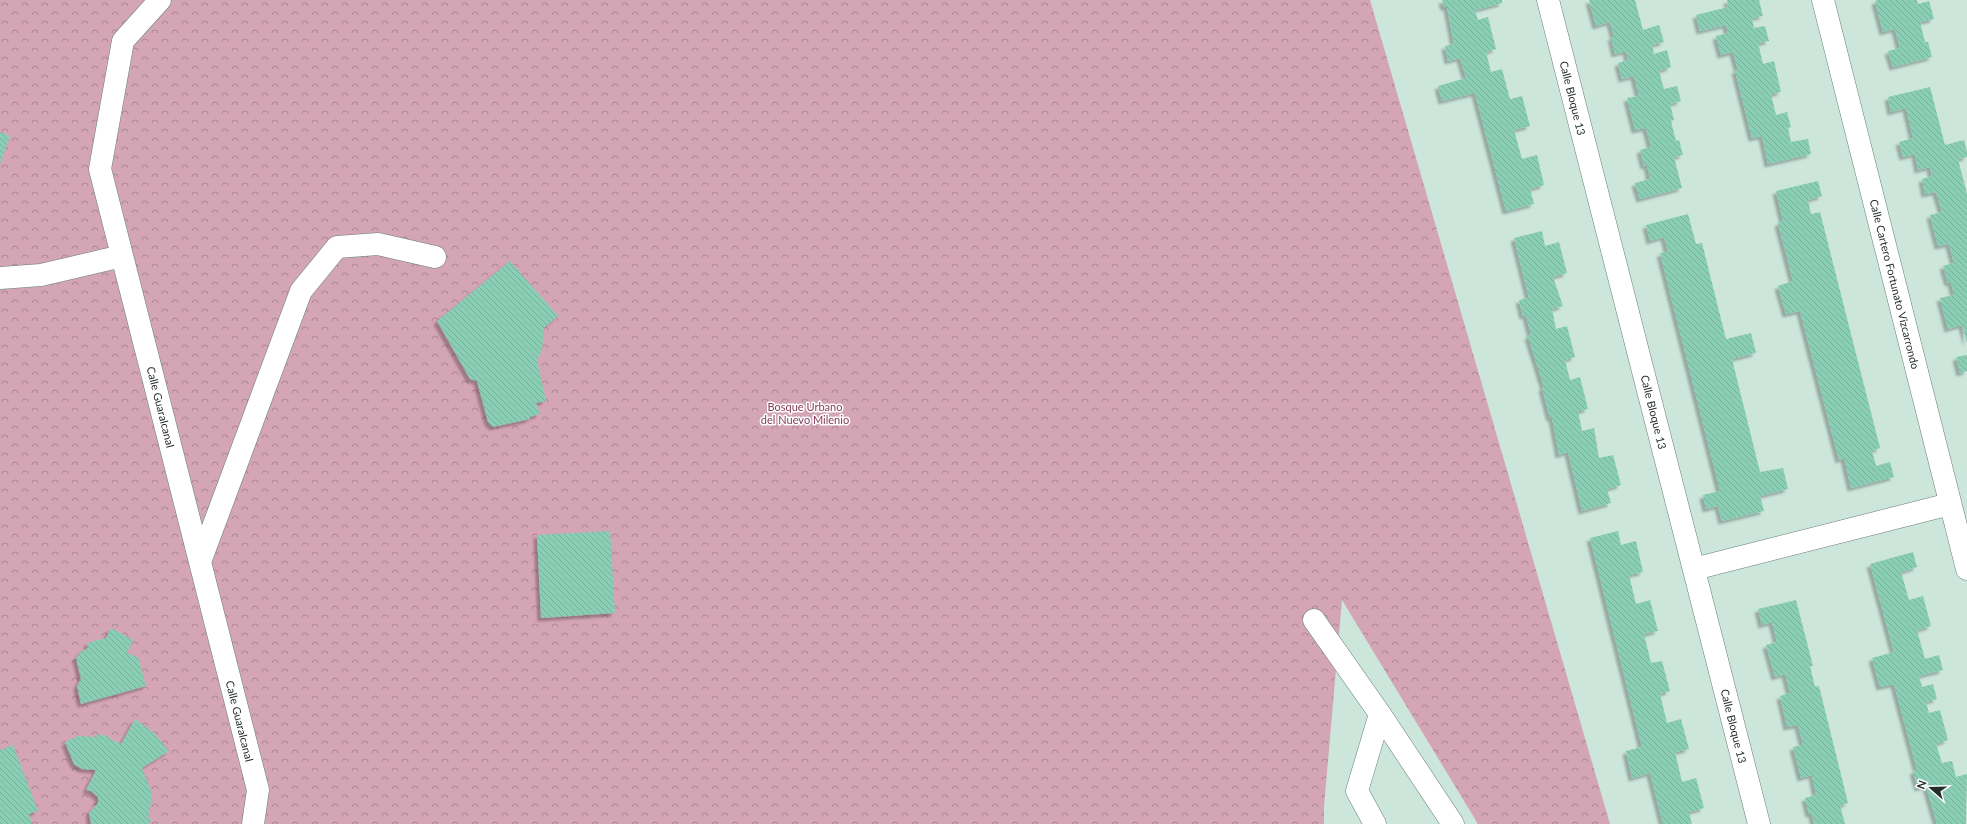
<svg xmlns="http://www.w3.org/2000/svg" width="1967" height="824" font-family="Lato,sans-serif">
<defs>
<pattern id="forest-crowns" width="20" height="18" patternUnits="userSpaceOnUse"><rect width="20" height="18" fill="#d4a5b5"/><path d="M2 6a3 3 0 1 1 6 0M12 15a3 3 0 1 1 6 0" fill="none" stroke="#ac8793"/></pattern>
<pattern id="building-back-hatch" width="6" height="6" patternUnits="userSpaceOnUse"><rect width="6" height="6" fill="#8aceb6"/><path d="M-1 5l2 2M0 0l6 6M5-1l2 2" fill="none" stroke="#77b19c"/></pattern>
<filter id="shadow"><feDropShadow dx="-3.5" dy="3.5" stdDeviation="1" flood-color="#0004"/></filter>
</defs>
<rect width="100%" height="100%" fill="#cce6dc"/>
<path fill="url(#forest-crowns)" d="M0,0H1370L1610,824H1478L1342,600L1324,807V824H0Z"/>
<path fill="url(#building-back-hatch)" filter="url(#shadow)" d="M1442,0H1502V3L1475,10L1478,20L1488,17L1496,49L1486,52L1491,72L1502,69L1510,99L1522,96L1530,126L1514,130L1522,159L1537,155L1544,185L1530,189L1534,204L1506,211L1475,93L1442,101L1438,86L1466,78L1460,58L1448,61L1445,46L1454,44L1447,7H1444Z
M1589,0H1635L1643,30L1659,25L1664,42L1652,45L1654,54L1667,50L1671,67L1659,71L1664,89L1677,86L1681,101L1670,104L1674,120L1671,121L1676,141L1679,140L1683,155L1674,157L1682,188L1640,199L1635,183L1650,179L1647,165L1644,166L1640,150L1651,147L1646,128L1635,130L1627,98L1639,96L1634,76L1622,79L1618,63L1628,60L1626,51L1615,54L1611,37H1614L1610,22L1596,26Z
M1727,0H1759L1763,16L1752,18L1754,28L1765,26L1769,41L1758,43L1763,64L1774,61L1781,92L1771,94L1776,115L1787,112L1791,127L1788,128L1791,142L1808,139L1811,154L1768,164L1762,136L1752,138L1735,70H1738L1733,52L1721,55L1716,36L1728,33L1726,25L1700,31L1696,15L1728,7Z
M1878,0H1917L1918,4L1929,1L1934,19L1920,22L1925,42H1928L1932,57L1893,67L1888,51L1900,48L1895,29L1883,32L1875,1Z
M1930,87L1945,145L1964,140L1967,152V157L1958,159L1967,194V343L1962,325L1948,329L1940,298L1954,295L1951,282L1948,283L1943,266L1954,263L1949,244L1938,246L1930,215L1942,212L1936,192L1925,194L1922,179L1932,176L1930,167L1918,170L1915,154L1903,157L1899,142L1913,138L1906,108L1891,112L1888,97Z
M0,132L10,136L0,164Z
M1818,181L1822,196L1808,200L1811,214L1820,212L1880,448L1872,451L1876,466L1890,462L1894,477L1851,488L1844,458L1839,460L1800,311L1786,314L1778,286L1793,281L1778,223L1783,221L1776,191Z
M1688,214L1696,244L1702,243L1726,339L1751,333L1756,353L1732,359L1760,472L1783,468L1788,489L1760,496L1764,511L1722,521L1718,506L1706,509L1703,495L1720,491L1660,253L1668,252L1664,237L1650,241L1646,225Z
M1542,231L1545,246L1559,242L1567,273L1553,277L1563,306L1552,309L1556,329L1567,326L1575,357L1565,360L1570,380L1580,377L1588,409L1578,411L1582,431L1594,428L1599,458L1613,455L1621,485L1607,489L1611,503L1582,511L1568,452L1559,455L1552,418H1550L1542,388L1544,387L1528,336L1531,335L1526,315L1523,316L1519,300L1529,298L1514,238Z
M510,261L558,316L544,328L542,350L537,360L546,401L536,403L540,414L530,417V419L493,427L488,422L477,381L470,379L437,321Z
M1967,355V371L1960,373L1956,357Z
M610,531L615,613L541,618L537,535Z
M1618,531L1621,545L1636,541L1643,572L1629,575L1636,604L1650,600L1658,631L1644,634L1651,663L1662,661L1670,691L1660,694L1667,723L1681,719L1689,749L1675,752L1682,782L1696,778L1704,808L1689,812L1692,824H1663L1650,773L1632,778L1626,751L1642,747L1590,538Z
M1913,552L1917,567L1901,572L1909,600L1923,596L1931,626L1917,630L1925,659L1939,655L1943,670L1919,676L1922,687L1933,684L1937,699L1926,702L1929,713L1940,710L1948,740L1936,744L1942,763L1952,761L1956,777L1967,774L1966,824H1937L1926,786L1918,788L1913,771L1917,770L1894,684L1880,687L1872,658L1894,652L1870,564Z
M1796,600L1813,666H1810L1815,687L1819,686L1848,803L1840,806L1845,824H1814L1812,814H1809L1805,798L1816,795L1812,775L1801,778L1793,747L1803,745L1798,725L1787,727L1780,696L1790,693L1785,674L1775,677L1766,645L1777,642L1772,622L1762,625L1758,609Z
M111,628L133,640L127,653L138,657L146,686L81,704L77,686L81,679L76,658L82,651L88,648L87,643L106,638Z
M135,719L154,733L169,751L142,768L151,791V803L148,818L152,819L149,824H91L89,813L98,803V797L91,791L86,790L96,770L82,769L74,764L65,742L78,736L97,737L98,734L110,737V739L121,744Z
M13,745L38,811L29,814L32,824H0V750Z"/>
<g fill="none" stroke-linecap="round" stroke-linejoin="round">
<g stroke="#667e75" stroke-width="23">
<path id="minor" d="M160,0L123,41L100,169L258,790L253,824
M1548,0L1759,824
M1823,0L1967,569
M0,278L41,275L122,256
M200,562L301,291L337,247L378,244L435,257
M1694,569L1950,504
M1314,620L1380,714L1453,824
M1375,824L1357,791L1380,714"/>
</g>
<use href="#minor" stroke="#fff" stroke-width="22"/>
</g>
<g text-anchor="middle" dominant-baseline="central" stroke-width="3" stroke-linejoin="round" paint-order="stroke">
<g font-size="11" fill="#232d29" stroke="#fff">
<text transform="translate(1573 98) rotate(76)">Calle Bloque 13</text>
<text transform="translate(1895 284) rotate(76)">Calle Cartero Fortunato Vizcarrondo</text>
<text transform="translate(161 407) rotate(76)">Calle Guaralcanal</text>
<text transform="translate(1654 412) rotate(76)">Calle Bloque 13</text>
<text transform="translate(240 721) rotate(76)">Calle Guaralcanal</text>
<text transform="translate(1734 726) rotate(76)">Calle Bloque 13</text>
</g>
<g font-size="11" fill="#853b5a" stroke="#fff">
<text x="805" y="406">Bosque Urbano<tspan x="805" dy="13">del Nuevo Milenio</tspan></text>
</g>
</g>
<g transform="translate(1931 788) rotate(290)" stroke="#ffffff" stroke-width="3" paint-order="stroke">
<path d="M0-3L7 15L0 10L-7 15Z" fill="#232d29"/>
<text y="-6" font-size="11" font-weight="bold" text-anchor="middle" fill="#232d29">N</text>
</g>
</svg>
